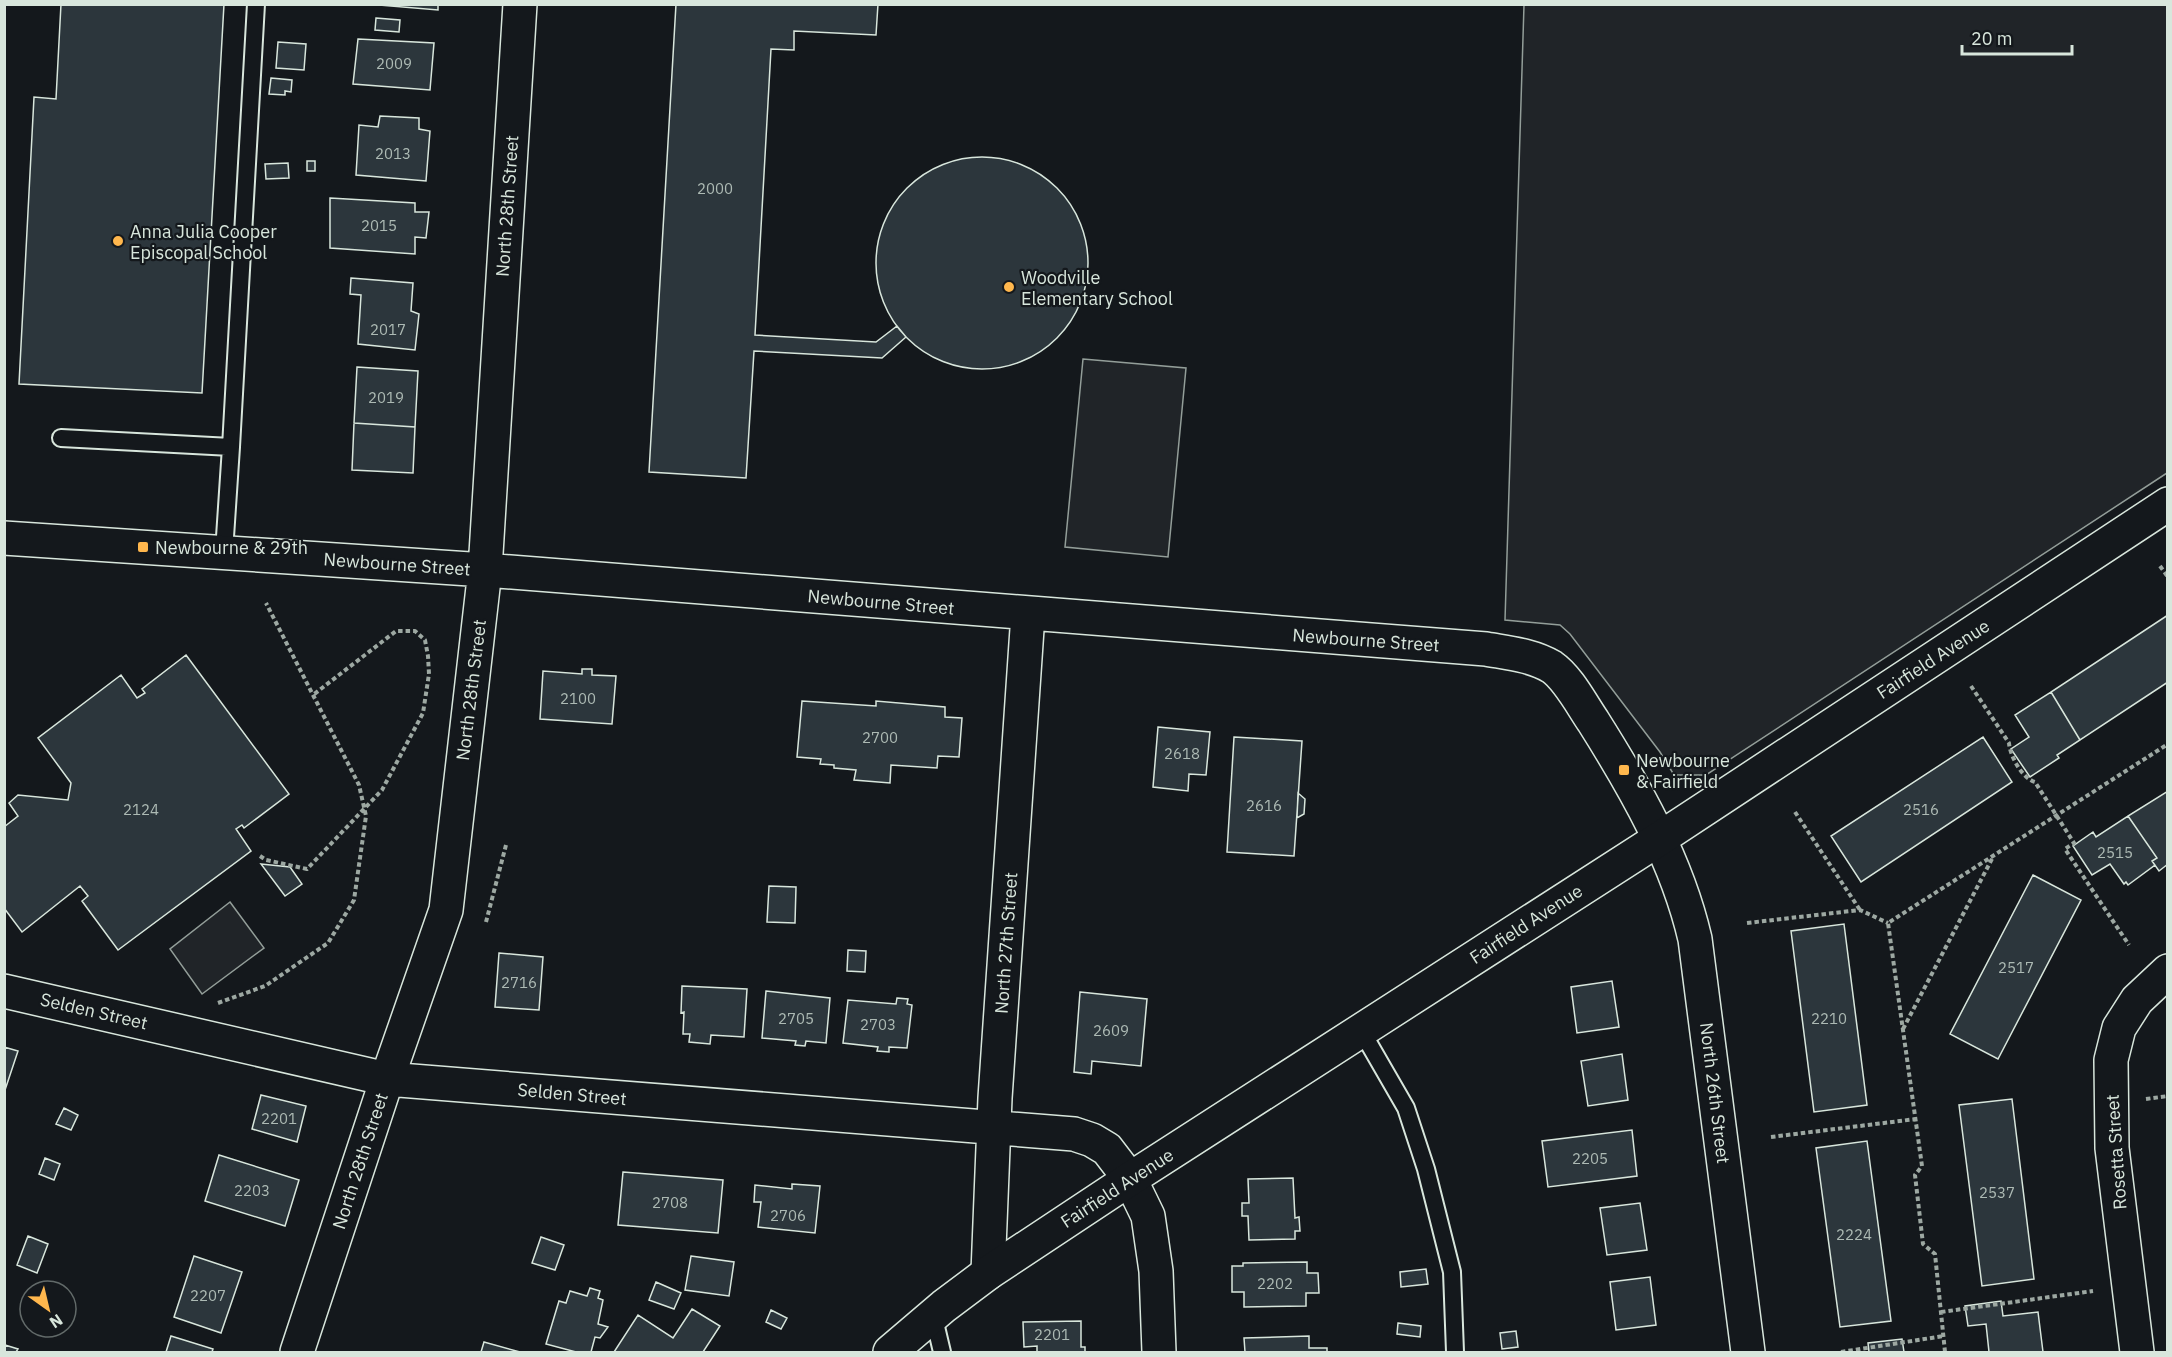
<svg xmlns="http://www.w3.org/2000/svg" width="2172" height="1357" font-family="'IBM Plex Sans',sans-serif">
<rect width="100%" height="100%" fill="#14181c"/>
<path fill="#202428" stroke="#939e99" stroke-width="1.5" d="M1524,5H2167V473L1706,775H1674L1660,752L1570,634L1560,625L1505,620Z
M1083,359L1186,368L1168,557L1065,547Z
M230,902L264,948L202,994L170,949Z"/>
<path fill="#2c363c" stroke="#d8e6dc" stroke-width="1.5" d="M61,4H224L202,393L19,384L34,97L56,99Z
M367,4H438V10Z
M676,4H878L876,35L794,31V50L771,49L755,335L876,342L897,326L906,337L882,358L754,351L746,478L649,472Z
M376,18L400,20L399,32L375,30Z
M358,39L434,43L430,90L353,84Z
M278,42L306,44L304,70L276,68Z
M271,78L292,80L291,92L285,91V95L269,94Z
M380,116L419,118V129L430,131L426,181L356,175L359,125L378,127Z
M876 263a106 106 0 1 1 212 0a106 106 0 1 1-212 0Z
M307,161H315V171H307Z
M288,163L289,178L266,179L265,164Z
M330,198L415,203V212H429L426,238L415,237V254L330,248Z
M351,278L413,283L411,311L419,314L415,350L358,344L361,295L350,294Z
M357,367L418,371L415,427L354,423Z
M354,423L415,427L413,473L352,470Z
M2168,615V682L2080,740L2051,692Z
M186,655L289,794L244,828L242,825L236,829L251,851L118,950L82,901L88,896L80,886L22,932L4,908V827L18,816L9,803L18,795L68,800L71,783L38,738L121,675L137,698L145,693L142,689Z
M582,669H592V675L616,676L612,724L540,719L543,671L582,674Z
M2051,692L2080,740L2057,755L2059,758L2030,777L2011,749L2029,737L2015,715Z
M802,701L876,706V701L945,707V717L962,718L959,757L938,756L937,768L891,765L890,783L854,780L856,770L834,768V765L820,764L821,759L797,757Z
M1158,727L1210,732L1206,775L1189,774L1188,791L1153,787Z
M1234,737L1302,741L1294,856L1227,852Z
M1983,737L2012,782L1861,882L1831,836Z
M2168,791V864L2159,871L2152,861L2157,858L2128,816Z
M1298,793L1305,799L1304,814L1297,818Z
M2128,816L2157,858L2152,861L2155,865L2128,885L2126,882L2124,884L2110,864L2092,875L2073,846L2093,832L2096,837Z
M261,864L290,867L302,884L285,896Z
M2033,875L2081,900L1998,1059L1950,1034Z
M769,886L796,887L795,923L767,922Z
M1844,924L1867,1105L1814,1112L1791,931Z
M848,950L866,951L865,972L847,971Z
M499,953L543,957L539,1010L495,1007Z
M1612,981L1619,1027L1577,1033L1571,987Z
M682,986L747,989L744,1037L711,1035L710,1044L689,1042L690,1034H683L684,1012L681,1013Z
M766,991L830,998L826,1043L806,1041L805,1046L795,1045L796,1041L762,1038Z
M1080,992L1147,999L1141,1066L1092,1061L1091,1074L1074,1072Z
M897,998L908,999L907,1004L912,1005L907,1048L889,1047V1052L877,1051L878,1047L843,1043L848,1000L896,1004Z
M4,1047L18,1051L4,1093Z
M1622,1054L1628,1100L1588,1106L1581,1061Z
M261,1095L306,1106L297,1142L252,1129Z
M2012,1099L2034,1279L1982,1286L1959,1105Z
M64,1108L78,1115L71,1130L56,1124Z
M1632,1130L1637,1176L1548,1187L1542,1141Z
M1867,1141L1891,1321L1840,1327L1816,1148Z
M219,1155L299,1180L285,1226L205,1201Z
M45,1158L60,1164L54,1180L39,1174Z
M623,1172L723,1180L718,1233L618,1225Z
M1293,1178L1295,1218L1299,1217L1300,1231H1295V1239L1249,1240L1248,1216H1242V1203H1249L1248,1179Z
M792,1184L820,1186L815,1233L758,1227L761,1202H754L755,1185L792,1189Z
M1640,1203L1647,1250L1607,1255L1600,1208Z
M28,1236L48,1244L37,1273L17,1265Z
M541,1237L564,1245L555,1270L532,1263Z
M194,1256L242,1272L221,1333L174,1317Z
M691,1256L734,1262L729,1296L685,1290Z
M1307,1262V1273H1318L1319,1293H1306V1306L1244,1307V1292H1232V1266H1243V1263Z
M1426,1269L1428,1284L1401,1287L1400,1272Z
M1650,1277L1656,1325L1616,1330L1610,1282Z
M656,1282L681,1293L674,1309L649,1300Z
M590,1288L600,1291L598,1298L603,1300L598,1324L608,1327L600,1338L595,1337L591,1352H576L546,1344L559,1301L566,1303L570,1291L587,1296Z
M2001,1301L2003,1316L2038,1312L2043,1352H1989L1986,1324L1968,1326L1965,1306Z
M692,1309L720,1326L703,1352H614L638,1315L673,1338Z
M771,1310L787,1318L781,1329L766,1322Z
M1081,1321V1347H1085V1352H1037V1346L1024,1347L1023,1322Z
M1398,1323L1421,1326L1420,1337L1397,1334Z
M1516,1331L1518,1347L1502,1349L1500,1333Z
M171,1336L213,1349L212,1352H166Z
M1309,1336V1348H1327V1352H1241H1245L1244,1338Z
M1902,1339L1904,1352H1869L1868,1343Z
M484,1342L520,1352H481Z
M5,1345L18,1349L16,1352H4Z"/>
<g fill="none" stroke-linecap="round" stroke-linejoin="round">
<g stroke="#d8e6dc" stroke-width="20">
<path id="lane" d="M61,438L231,447L224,552
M231,447L256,4
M1361,1030L1406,1108L1426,1169L1452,1272L1455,1352
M933,1314L942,1352"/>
</g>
<g stroke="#d8e6dc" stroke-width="36">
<path id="street" d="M4,538L485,570L1486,649C1508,653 1532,655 1552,667C1568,678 1582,705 1593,721C1636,789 1677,861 1695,939L1748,1352
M4,991L387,1079L1074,1134L1092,1140L1107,1149L1130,1179L1148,1216L1156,1271L1159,1352
M988,1273L995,1098L1028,614
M297,1352L387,1079L446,910L485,570L520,4
M2137,1352L2112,1148L2111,1060L2119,1028L2137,1000L2168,971"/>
</g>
<g stroke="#d8e6dc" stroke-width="36">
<path id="secondary" d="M890,1352L944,1306L988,1273L1130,1179L1659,839L2168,504"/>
</g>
<path stroke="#9da8a2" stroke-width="4" stroke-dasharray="4.5 3" stroke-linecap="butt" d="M2160,566L2168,577
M1971,686L2009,743C2010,756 2022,778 2035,782L2074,843L2065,849L2129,945
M1795,812L1860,910
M260,856L266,860L307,869L382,790L423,713L429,674L428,656L425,640L415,631H396L313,695
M486,922L506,845
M1747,923L1860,910L1888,923
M218,1003L265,986L328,943L354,900L366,816L359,785L266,603
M1903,1029L1994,855
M2146,1099L2168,1096
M1771,1137L1916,1119
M1941,1312L2093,1291
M1841,1352L1944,1336
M1945,1352L1935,1254L1923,1244L1915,1175L1922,1166L1888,923L2168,744"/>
<use href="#lane" stroke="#14181c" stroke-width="16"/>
<use href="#street" stroke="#14181c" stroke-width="33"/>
<use href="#secondary" stroke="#14181c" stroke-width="33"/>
</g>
<g fill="#ffb74d" stroke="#14181c" stroke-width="2">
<circle cx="118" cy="241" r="6"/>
<circle cx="1009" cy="287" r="6"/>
<rect x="137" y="541" width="12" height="12" rx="3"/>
<rect x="1618" y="764" width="12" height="12" rx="3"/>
</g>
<g text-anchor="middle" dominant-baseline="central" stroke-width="4.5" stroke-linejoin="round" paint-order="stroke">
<g font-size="15" fill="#adbab4">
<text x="394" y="63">2009</text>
<text x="393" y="153">2013</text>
<text x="715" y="188">2000</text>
<text x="379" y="225">2015</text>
<text x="388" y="329">2017</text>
<text x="386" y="397">2019</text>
<text x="578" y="698">2100</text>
<text x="880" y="737">2700</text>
<text x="1182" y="753">2618</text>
<text x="1264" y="805">2616</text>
<text x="141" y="809">2124</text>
<text x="1921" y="809">2516</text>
<text x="2115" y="852">2515</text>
<text x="2016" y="967">2517</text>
<text x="519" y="982">2716</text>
<text x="796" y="1018">2705</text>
<text x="1829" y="1018">2210</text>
<text x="878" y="1024">2703</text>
<text x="1111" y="1030">2609</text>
<text x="279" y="1118">2201</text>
<text x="1590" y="1158">2205</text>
<text x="252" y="1190">2203</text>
<text x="1997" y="1192">2537</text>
<text x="670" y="1202">2708</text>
<text x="788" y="1215">2706</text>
<text x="1854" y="1234">2224</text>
<text x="1275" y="1283">2202</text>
<text x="208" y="1295">2207</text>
<text x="1052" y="1334">2201</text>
</g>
<g font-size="18" fill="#d8e6dc" stroke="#14181c">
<text transform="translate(507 206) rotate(-86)">North 28th Street</text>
<text transform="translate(397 564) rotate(4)">Newbourne Street</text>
<text transform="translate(881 602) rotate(5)">Newbourne Street</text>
<text transform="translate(1366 640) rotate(4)">Newbourne Street</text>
<text transform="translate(1933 659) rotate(-33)">Fairfield Avenue</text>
<text transform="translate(471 690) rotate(-83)">North 28th Street</text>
<text transform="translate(1526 924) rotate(-33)">Fairfield Avenue</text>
<text transform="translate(1006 943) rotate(-86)">North 27th Street</text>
<text transform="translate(94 1011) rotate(13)">Selden Street</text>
<text transform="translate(1715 1093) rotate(83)">North 26th Street</text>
<text transform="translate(572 1094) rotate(5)">Selden Street</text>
<text transform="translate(2116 1152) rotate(-94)">Rosetta Street</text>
<text transform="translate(360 1161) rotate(-72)">North 28th Street</text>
<text transform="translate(1117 1188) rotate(-33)">Fairfield Avenue</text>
</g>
<g font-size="18" fill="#d8e6dc" stroke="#14181c" text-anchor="start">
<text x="130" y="231">Anna Julia Cooper<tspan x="130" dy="21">Episcopal School</tspan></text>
<text x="1021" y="277">Woodville<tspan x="1021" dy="21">Elementary School</tspan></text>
<text x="155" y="547">Newbourne &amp; 29th</text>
<text x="1636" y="760">Newbourne<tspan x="1636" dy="21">&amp; Fairfield</tspan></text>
</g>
</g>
<rect width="2172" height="1357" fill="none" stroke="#d8e6dc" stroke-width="12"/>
<g transform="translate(48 1309) rotate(146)"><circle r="28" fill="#14181c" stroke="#626a69" stroke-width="1.5"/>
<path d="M0-4.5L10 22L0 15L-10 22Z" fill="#ffb74d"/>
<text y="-9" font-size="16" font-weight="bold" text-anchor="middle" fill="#d8e6dc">N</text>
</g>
<path d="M1962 45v9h110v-9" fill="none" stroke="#d8e6dc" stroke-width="3"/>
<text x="1971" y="45" font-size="18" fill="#d8e6dc" stroke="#14181c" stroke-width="4.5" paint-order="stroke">20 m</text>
</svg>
